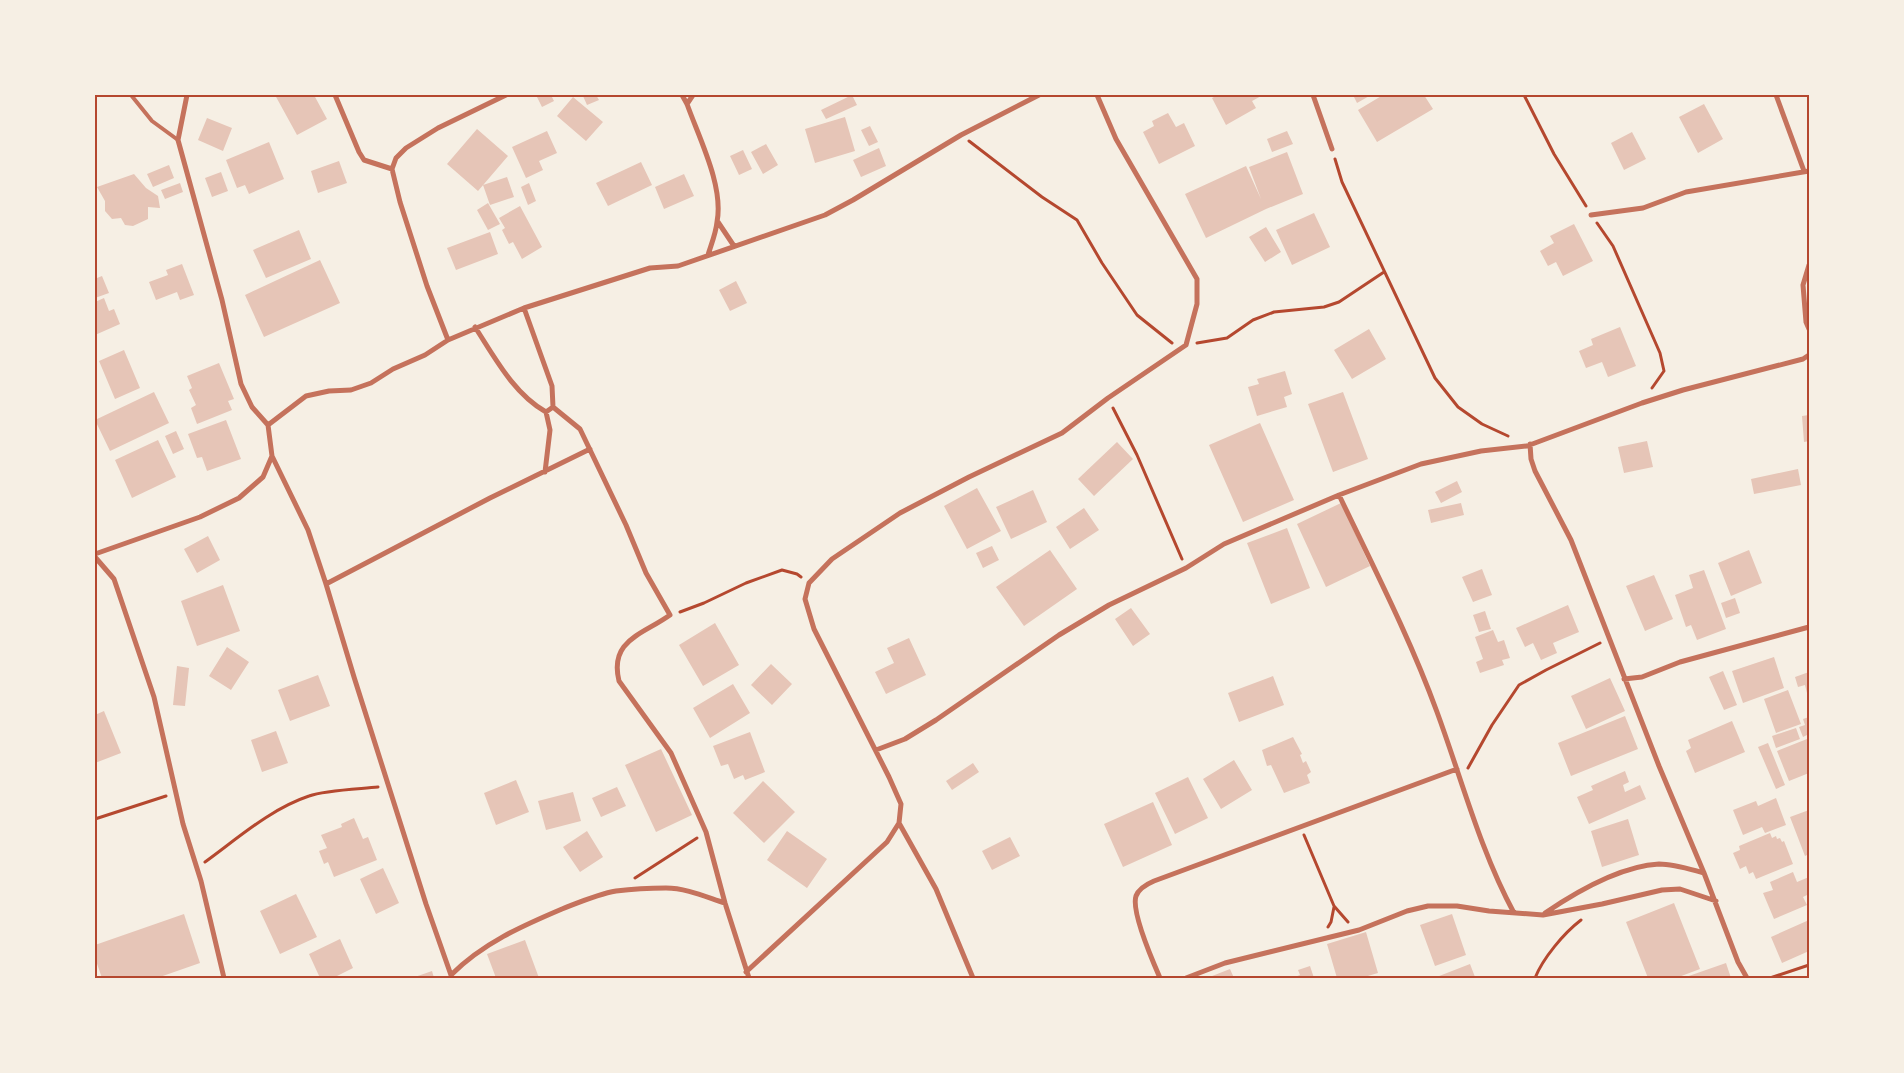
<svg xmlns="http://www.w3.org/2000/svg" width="1904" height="1073" font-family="'IBM Plex Sans',sans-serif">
<rect width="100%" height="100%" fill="#f6efe4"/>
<path fill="#e6c5b7" d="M275,95H314L327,119L297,135Z
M536,95H551L554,101L542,107Z
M596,95L599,100L587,105L583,96Z
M852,95L857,105L826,119L821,110Z
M1218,95H1263L1252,101L1256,108L1226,125L1212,98Z
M1353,95H1371L1357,103Z
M1383,95H1424L1433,109L1377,142L1358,110Z
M573,97L603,122L586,141L557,116Z
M1704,104L1723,139L1698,153L1679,117Z
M1168,113L1176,127L1184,123L1195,146L1159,164L1143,132L1154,126L1152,121Z
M845,117L855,151L815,163L805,129Z
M207,118L232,128L223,151L198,140Z
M870,126L878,142L869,146L861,130Z
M477,129L508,156L478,191L447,164Z
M547,131L557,153L539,161L543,170L526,178L512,147Z
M1287,131L1293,144L1272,152L1267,139Z
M1632,132L1646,159L1624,170L1611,143Z
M269,142L284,179L249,194L245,185L237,188L226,160Z
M766,144L778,165L763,174L751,152Z
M879,148L886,166L861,177L853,160Z
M743,150L752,169L739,175L730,156Z
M1287,152L1303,194L1266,209L1206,238L1185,194L1246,166L1261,199L1249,167Z
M339,161L347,183L318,193L311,171Z
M641,162L652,185L608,206L596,183Z
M169,165L174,178L153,187L147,174Z
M221,172L228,191L212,197L205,178Z
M134,174L146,188L158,196L160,208L148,207V219L133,226L125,225L121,218L112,219L105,211V201L97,187Z
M684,174L694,196L664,209L655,187Z
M507,177L514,197L490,205L483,185Z
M180,183L183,192L165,199L161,190Z
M529,183L536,201L528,205L521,187Z
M488,203L500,224L488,230L477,210Z
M520,206L542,247L522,259L513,242L509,244L502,230L505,228L499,218Z
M1314,213L1330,247L1292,265L1276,230Z
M1574,224L1593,261L1563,276L1556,262L1548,266L1540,251L1554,243L1550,236Z
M1266,227L1281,252L1265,262L1249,237Z
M299,230L311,259L266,278L253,250Z
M490,232L498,254L456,270L447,248Z
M320,260L340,303L264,337L245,295Z
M182,264L194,295L180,300L177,292L156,300L149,282L168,275L166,270Z
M95,273L97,278L102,276L109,293L95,298Z
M736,281L747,303L730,311L719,290Z
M104,298L109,311L114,309L120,324L95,335V302Z
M1620,327L1636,366L1608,377L1602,362L1586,368L1579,351L1593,345L1591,339Z
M1369,329L1386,359L1352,379L1334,350Z
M124,350L140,388L115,399L99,361Z
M219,363L234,399L228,401L232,410L197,424L191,408L196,405L189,390L192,388L187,376Z
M1285,371L1292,394L1284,397L1287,407L1257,416L1248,387L1259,384L1257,379Z
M154,392L169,423L110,451L95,420Z
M1343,392L1368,459L1333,472L1308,404Z
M1809,415V441L1804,442L1802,416Z
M226,420L241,459L207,471L202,457L197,458L188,434Z
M1260,423L1294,500L1243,522L1209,445Z
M176,431L184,449L173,454L165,436Z
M158,440L176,477L132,498L115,460Z
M1647,441L1653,467L1624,473L1618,447Z
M1117,442L1133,459L1094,496L1078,479Z
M1798,469L1801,485L1754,494L1751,479Z
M1457,481L1462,492L1441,503L1435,492Z
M977,488L1001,531L967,549L944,506Z
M1033,490L1047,522L1011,539L996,507Z
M1341,503L1370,566L1326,587L1297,524Z
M1461,503L1464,515L1431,523L1428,510Z
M1084,508L1099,530L1070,549L1056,527Z
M1287,528L1310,588L1271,604L1247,543Z
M208,536L220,560L197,573L184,549Z
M992,546L999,560L983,568L976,553Z
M1050,550L1077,589L1024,626L996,587Z
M1749,550L1762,583L1731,596L1718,563Z
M1482,569L1492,595L1473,602L1462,577Z
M1704,570L1726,629L1697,640L1691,625L1686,627L1675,595L1693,588L1689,575Z
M1654,575L1673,619L1645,631L1626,586Z
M223,585L240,631L197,646L181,601Z
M1735,598L1740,613L1726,618L1721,603Z
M1568,605L1579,632L1553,643L1557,653L1541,660L1533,643L1525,647L1516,628Z
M1131,608L1150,634L1133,646L1115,619Z
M1485,611L1491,629L1479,632L1473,615Z
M715,623L739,665L703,686L679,645Z
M1493,630L1498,642L1504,640L1510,658L1502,660L1504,665L1480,673L1476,662L1483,659L1475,637Z
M909,638L926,675L886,694L875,672L894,663L887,648Z
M227,647L249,662L231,690L209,676Z
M1774,657L1784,688L1743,703L1732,671Z
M771,664L792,684L772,705L751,685Z
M177,666L189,668L185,706L173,705Z
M1723,671L1737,705L1724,710L1709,677Z
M1809,672V697H1808L1805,685L1798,687L1795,677Z
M318,675L330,706L290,721L278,690Z
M1273,676L1284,705L1239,722L1228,693Z
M1610,678L1625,711L1586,729L1571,696Z
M733,684L750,713L710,738L693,708Z
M1788,690L1801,724L1776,733L1764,699Z
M104,711L121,753L95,763V715Z
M1625,716L1638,749L1571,776L1558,743Z
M1809,717V734L1803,737L1799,727L1805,725L1803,719Z
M1732,721L1745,752L1695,773L1686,751L1691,748L1688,740Z
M1796,728L1800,739L1776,748L1772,736Z
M276,731L288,763L262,772L251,740Z
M750,732L765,772L745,780L743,775L734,779L728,764L721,766L713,746Z
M1293,737L1302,754L1300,755L1303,763L1306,761L1311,772L1307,775L1310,783L1284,793L1271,765L1267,766L1262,750Z
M1807,739L1809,744V773L1789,781L1777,751Z
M1768,743L1785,785L1776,789L1758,747Z
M661,749L692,815L656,832L625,765Z
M1234,760L1252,790L1221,809L1203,779Z
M973,763L979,772L952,790L946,781Z
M1625,771L1629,782L1623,785L1625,792L1640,785L1646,799L1589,824L1577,797L1593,790L1591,786Z
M1188,777L1208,818L1175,834L1155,793Z
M516,780L529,812L496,825L484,793Z
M763,781L795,812L764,843L733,813Z
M617,787L626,806L601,817L592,798Z
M573,792L581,821L546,830L538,801Z
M1776,798L1786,825L1765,833L1762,827L1743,835L1733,810L1756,801L1758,806Z
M1153,802L1172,845L1123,867L1104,824Z
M1809,810V854L1805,856L1790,817Z
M354,818L363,839L368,837L377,860L334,877L328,862L324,864L319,851L327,848L321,835L342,827L341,824Z
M1628,819L1639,855L1602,867L1591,831Z
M587,831L603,857L580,872L563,847Z
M787,831L827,859L807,888L767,860Z
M1770,833L1772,838L1776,836L1777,839L1780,838L1782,842L1784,841L1793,864L1756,879L1753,872L1749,874L1746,866L1740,869L1733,853L1740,850L1739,846Z
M1010,837L1020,856L992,870L982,851Z
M383,868L399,903L376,914L360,879Z
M1793,872L1797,882L1809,877V894L1803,897L1807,905L1774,919L1763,893L1773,890L1770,882Z
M296,894L317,937L280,954L260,911Z
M1674,903L1700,969L1676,978H1648L1626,922Z
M184,914L200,963L157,978H102L95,958V945Z
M1452,914L1466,955L1435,966L1420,925Z
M1809,920V951L1782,963L1771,937Z
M1366,932L1378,973L1361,978H1337L1327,944Z
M340,939L353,968L333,978H320L309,954Z
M525,940L539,978H496L487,954Z
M1726,963L1731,978H1683Z
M1470,964L1475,977L1472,978H1434Z
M1310,966L1314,978H1292L1300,975L1298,970Z
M1230,969L1234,978H1207Z
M432,971L434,978H412Z"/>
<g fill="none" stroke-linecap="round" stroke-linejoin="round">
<path stroke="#b5482f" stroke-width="3" d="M1524,95L1554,154L1586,206
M969,141L1042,197L1077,220L1102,263L1137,315L1172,343
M1335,159L1342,182L1435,378L1458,407L1482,424L1508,436
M1597,223L1613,246L1660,353L1664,371L1652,388
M1197,343L1227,338L1253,320L1274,312L1324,307L1339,302L1384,272
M1113,408L1137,455L1182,559
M680,612L704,603L746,583L782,570L797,574L801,577
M1468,768L1492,725L1519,685L1546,670L1600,643
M95,819L166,796
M1304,835L1334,906L1348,922
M205,862C237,839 270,809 309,796C325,790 359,789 378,787
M635,878L697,838
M1328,927L1331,922L1334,907
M1535,978C1543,958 1564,933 1581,920
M1770,978L1809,965"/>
<path stroke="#c5725c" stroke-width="4" d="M131,95L152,121L178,140"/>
<path stroke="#c5725c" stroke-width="5" d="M187,95L178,140L222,300L241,384L252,407L268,425
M335,95L359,152L364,160L392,169
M682,95L687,104C699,138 724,186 717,222C716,233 711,245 708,255
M1313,95L1332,149
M1776,95L1804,171
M687,104L693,95
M1591,215L1643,208L1686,192L1809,171
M718,222L734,246
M1809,265L1803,285L1806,322L1809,329
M524,308L552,386L553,407L580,429L626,525L646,573L670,615C642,635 609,640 619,681L671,753L706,832L725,903L749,978
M475,327C495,358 514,394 546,412L553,407
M448,340L427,286L400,202L392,169L396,158L406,148L438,128L506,95
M1530,444L1531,459L1535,471L1571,540L1659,766L1704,873L1738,962L1747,978
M272,456L308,530L326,584L354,677L426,904L452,978
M545,472L550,430L546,412
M1339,495C1373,566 1410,638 1437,712C1462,780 1480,850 1514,913
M95,554L200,517L239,498L263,477L272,456L268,425L306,396L329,391L351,390L371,383L393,369L425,355L448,340L524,308L650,268L678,266L825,215L853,200L961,135L1039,95
M95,557L114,579L154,697L183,824L201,881L224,978
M326,584L490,498L590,449
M1624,679L1642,677L1680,662L1809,627
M876,750L905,739L936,720L1059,635L1109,605L1186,568L1224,544L1339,495L1421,464L1481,451L1527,446L1642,403L1683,390L1803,359L1809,355
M899,823L936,889L973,978
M1545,913C1576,892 1621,866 1659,864C1674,864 1689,869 1704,873
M746,972L887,842L899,823L901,804L889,777L814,629L805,599L809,583L832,559L900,513L969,477L1062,433L1108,398L1186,345L1197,304V279L1116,139L1097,95
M451,975C483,943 522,926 562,909C580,902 598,894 616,891C632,889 650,888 666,888C686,888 706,897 725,903
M1160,978C1153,962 1131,911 1136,896C1139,888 1147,884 1154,881L1457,769
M1186,978L1225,963L1359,930L1407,911L1428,906H1457L1489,911L1543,915L1602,904L1662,890L1680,889L1716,901"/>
</g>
<rect width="1904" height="1073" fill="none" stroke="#f6efe4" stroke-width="192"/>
<rect x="96" y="96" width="1712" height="881" fill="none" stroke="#b5482f" stroke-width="2"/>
</svg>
